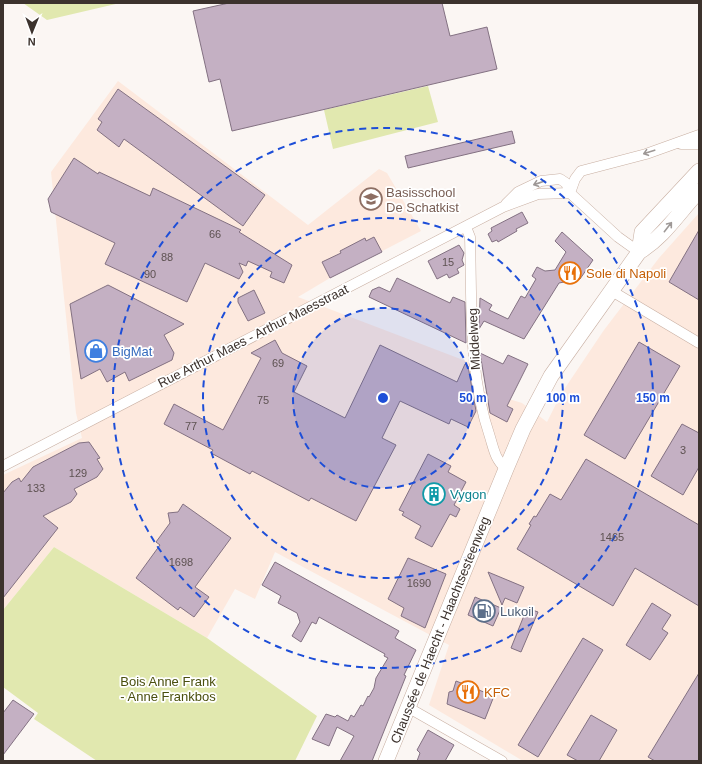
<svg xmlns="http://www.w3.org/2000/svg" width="702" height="764" font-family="Helvetica,sans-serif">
<rect width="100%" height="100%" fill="#fbf6f3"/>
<path fill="#fde9de" d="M118,81L308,225L379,169L387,173L421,231L330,278L298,297L471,363L482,391L522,403L547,422L561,394L604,330L659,258L699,213V761H523L429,705L449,645L275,552L255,599L235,589L207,638L54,547L3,610V475L82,438L76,413L51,172Z"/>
<path fill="#e1e8af" d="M23,3H120L47,20Z
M428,86L438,122L333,149L324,110Z
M54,547L207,638L317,716L295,761H97L34,719L38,713L3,687V610Z"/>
<path fill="#c4b0c3" stroke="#837182" d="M229,3H442L450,36L487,27L497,69L232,131L220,79L209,82L193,11Z
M118,89L265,195L243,226L124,139L119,147L97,130L102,122L98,119Z
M512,131L515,143L408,168L405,156Z
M74,158L98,174L99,172L150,196L153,188L241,230L239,232L292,265L284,283L270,277L272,272L248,261L246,266L239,263L243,272L239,279L205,263L187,302L105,264L115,243L51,212L48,199Z
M522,212L528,223L516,229L517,231L498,242L497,240L492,242L488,234L492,231L491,228Z
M699,230V300L669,282Z
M562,232L593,260L580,279L559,283L524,339L484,321L479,329L480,298L492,305L489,310L508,319L521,296L525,298L536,279L532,276L537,267L545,271L555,270L566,252L555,241Z
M374,237L382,252L330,278L322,262L341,253L340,251L365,238L366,241Z
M459,245L464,253L462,260L464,265L457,269L459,273L449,278L447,274L437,279L428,261Z
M397,278L450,303L453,297L465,302L466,343L369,297L372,290L379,287L390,292Z
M108,285L184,324L164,335L174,353L172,360L129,381L125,372L107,382L100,369L81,379L70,304Z
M254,290L265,313L248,321L238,302V298Z
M275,340L282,353L307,366L294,392L345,418L380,345L457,382L465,364L468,366L476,411L468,427L451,419L449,424L400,401L382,438L396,445L356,521L311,498L309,501L252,471L250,474L211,453L213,450L164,424L174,404L223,430L261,358L251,353Z
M639,342L680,366L625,459L584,435Z
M480,353L503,364L508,355L528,364L507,406L513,409L507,422L490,413Z
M682,424L699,433V467L683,495L651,476Z
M89,442L100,458L97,459L103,469L97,477L74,489L77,494L71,502L43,516L58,528L3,598V493L12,482L19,478L21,482L33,467L79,443Z
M428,454L451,466L448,472L466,482L454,505L460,509L456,517L450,514L432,547L415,538L421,526L402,515L404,512L399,510Z
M586,459L699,525V606L635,568L613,606L517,549L531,525L529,524L534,516L536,517L550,494L561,500Z
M183,504L231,538L195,587L209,597L194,617L180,607L178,610L136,578L160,545L156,542L170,523L168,513L178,512Z
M408,558L446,574L425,628L401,616L404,608L388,599Z
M275,562L399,631L395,638L416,650L404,675L406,676L372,761H340L354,736L337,727L329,746L312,739L326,714L335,717L337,715L348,721L351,715L354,717L361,705L363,706L368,696L369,697L374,688L376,678L388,658L384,656L385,654L319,617L316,624L312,622L301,642L292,636L300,622L297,613L278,603L281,596L262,585Z
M488,572L524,587L517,603L505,598L502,605Z
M475,597L501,608L493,626L468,615Z
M652,603L671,615L662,629L668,633L650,660L626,645Z
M527,608L538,612L521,652L511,648Z
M583,638L603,650L538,757L518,745Z
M699,673V761H655L648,757Z
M456,681L494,696L485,719L447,704L449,692L453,691Z
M13,700L34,714L3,755V713Z
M591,715L617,730L599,761H578L567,755Z
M428,730L454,745L445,761H417L420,753L417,750Z"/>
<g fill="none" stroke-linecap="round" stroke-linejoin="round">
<g stroke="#c8afa2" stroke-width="11">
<path id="street" d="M681,144H699
M570,193L575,179L581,171L646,154L699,135
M506,204L518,192L541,181L560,179L566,183L570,193L618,237L639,252
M466,227L470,237C472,304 468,373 490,437C494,450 495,459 506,469
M610,290L699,343
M3,466L503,207L538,194L570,193
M409,708L502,761"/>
</g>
<g stroke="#c8afa2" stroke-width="16">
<path id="secondary" d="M639,252L642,232L699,171
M386,761L506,469L523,429L551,376L639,252C664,237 679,212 699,191"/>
</g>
<use href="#street" stroke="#fff" stroke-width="10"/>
<use href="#secondary" stroke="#fff" stroke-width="15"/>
</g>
<defs><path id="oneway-shaft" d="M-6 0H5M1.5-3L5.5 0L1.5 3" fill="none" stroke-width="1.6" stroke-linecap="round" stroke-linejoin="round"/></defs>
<g stroke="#9e9896">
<use href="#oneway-shaft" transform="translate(649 152) rotate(162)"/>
<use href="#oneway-shaft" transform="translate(539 183) rotate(161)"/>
<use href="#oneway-shaft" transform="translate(668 227) rotate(-52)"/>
</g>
<circle cx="383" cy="398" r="90" fill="#1d4ed8" fill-opacity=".12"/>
<g fill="none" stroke="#1d4ed8" stroke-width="2" stroke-dasharray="7 5">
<circle cx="383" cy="398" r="90"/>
<circle cx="383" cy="398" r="180"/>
<circle cx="383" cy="398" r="270"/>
</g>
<defs>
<g id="school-ring" transform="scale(1.15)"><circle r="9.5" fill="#fff" stroke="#8d6e63" stroke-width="1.5"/><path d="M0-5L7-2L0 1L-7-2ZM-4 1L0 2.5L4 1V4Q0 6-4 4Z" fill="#8d6e63"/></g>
<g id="restaurant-ring" transform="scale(1.15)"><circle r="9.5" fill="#fff" stroke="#e8710a" stroke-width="1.5"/><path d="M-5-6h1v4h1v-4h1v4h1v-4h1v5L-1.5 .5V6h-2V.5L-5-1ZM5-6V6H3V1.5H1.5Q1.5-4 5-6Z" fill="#e8710a"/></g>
<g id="shop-ring" transform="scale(1.15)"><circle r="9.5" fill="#fff" stroke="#3f7fe0" stroke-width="1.5"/><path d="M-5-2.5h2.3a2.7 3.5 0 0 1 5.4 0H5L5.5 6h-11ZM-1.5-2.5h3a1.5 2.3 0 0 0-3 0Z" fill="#3f7fe0"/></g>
<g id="building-ring" transform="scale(1.15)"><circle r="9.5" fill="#fff" stroke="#0f9aa8" stroke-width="1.5"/><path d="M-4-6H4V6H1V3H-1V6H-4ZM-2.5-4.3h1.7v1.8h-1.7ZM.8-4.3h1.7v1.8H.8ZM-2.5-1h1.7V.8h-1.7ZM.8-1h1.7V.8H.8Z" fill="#0f9aa8"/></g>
<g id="fuel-ring" transform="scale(1.15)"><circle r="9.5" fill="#fff" stroke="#5c6f8a" stroke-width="1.5"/><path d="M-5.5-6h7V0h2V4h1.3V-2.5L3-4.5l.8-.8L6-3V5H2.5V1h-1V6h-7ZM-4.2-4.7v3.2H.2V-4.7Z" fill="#5c6f8a"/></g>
</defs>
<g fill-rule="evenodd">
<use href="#school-ring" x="371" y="199"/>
<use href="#restaurant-ring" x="570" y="273"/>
<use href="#shop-ring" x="96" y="351"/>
<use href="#building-ring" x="434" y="494"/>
<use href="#fuel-ring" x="484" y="611"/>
<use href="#restaurant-ring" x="468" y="692"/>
</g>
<g text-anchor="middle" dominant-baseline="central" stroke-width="3.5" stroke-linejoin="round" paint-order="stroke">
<g font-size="11" fill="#5e5252">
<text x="215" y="234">66</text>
<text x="167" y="257">88</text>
<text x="448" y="262">15</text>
<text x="150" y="274">90</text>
<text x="278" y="363">69</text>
<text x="263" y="400">75</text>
<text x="191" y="426">77</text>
<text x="683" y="450">3</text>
<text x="78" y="473">129</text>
<text x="36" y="488">133</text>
<text x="612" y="537">1465</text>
<text x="181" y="562">1698</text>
<text x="419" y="583">1690</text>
</g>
<g font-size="13" fill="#785e54" stroke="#fff" text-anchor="start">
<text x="386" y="192">Basisschool<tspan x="386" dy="15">De Schatkist</tspan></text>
</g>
<g font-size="13" fill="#c56008" stroke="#fff" text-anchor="start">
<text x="586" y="273">Sole di Napoli</text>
<text x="484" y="692">KFC</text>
</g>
<g font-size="13" fill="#3c322d" stroke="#fff">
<text transform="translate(253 336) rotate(-27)">Rue Arthur Maes - Arthur Maesstraat</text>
<text transform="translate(474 339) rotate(-93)">Middelweg</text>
<text transform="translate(440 630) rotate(-68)">Chaussée de Haecht - Haachtsesteenweg</text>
</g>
<g font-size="13" fill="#366cbe" stroke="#fff" text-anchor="start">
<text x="112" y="351">BigMat</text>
</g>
<g font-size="13" fill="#0d838f" stroke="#fff" text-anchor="start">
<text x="450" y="494">Vygon</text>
</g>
<g font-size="13" fill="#4e5e75" stroke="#fff" text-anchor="start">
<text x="500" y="611">Lukoil</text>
</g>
<g font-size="13" fill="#4a4f0e" stroke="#fff">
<text x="168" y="681">Bois Anne Frank<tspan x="168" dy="15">- Anne Frankbos</tspan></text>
</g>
</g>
<circle cx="383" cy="398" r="6" fill="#1d4ed8" stroke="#fff" stroke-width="2"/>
<g font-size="12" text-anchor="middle" font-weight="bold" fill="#1d4ed8" stroke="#fff" stroke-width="3.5" stroke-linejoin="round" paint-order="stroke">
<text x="473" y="402">50 m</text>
<text x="563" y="402">100 m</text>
<text x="653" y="402">150 m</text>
</g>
<rect width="702" height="764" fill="none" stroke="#3c322d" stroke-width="8"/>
<g transform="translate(32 32) rotate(181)" stroke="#ffffff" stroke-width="3" paint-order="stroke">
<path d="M0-3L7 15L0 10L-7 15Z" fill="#3c322d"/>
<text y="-6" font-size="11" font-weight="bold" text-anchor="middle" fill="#3c322d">N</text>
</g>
</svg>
